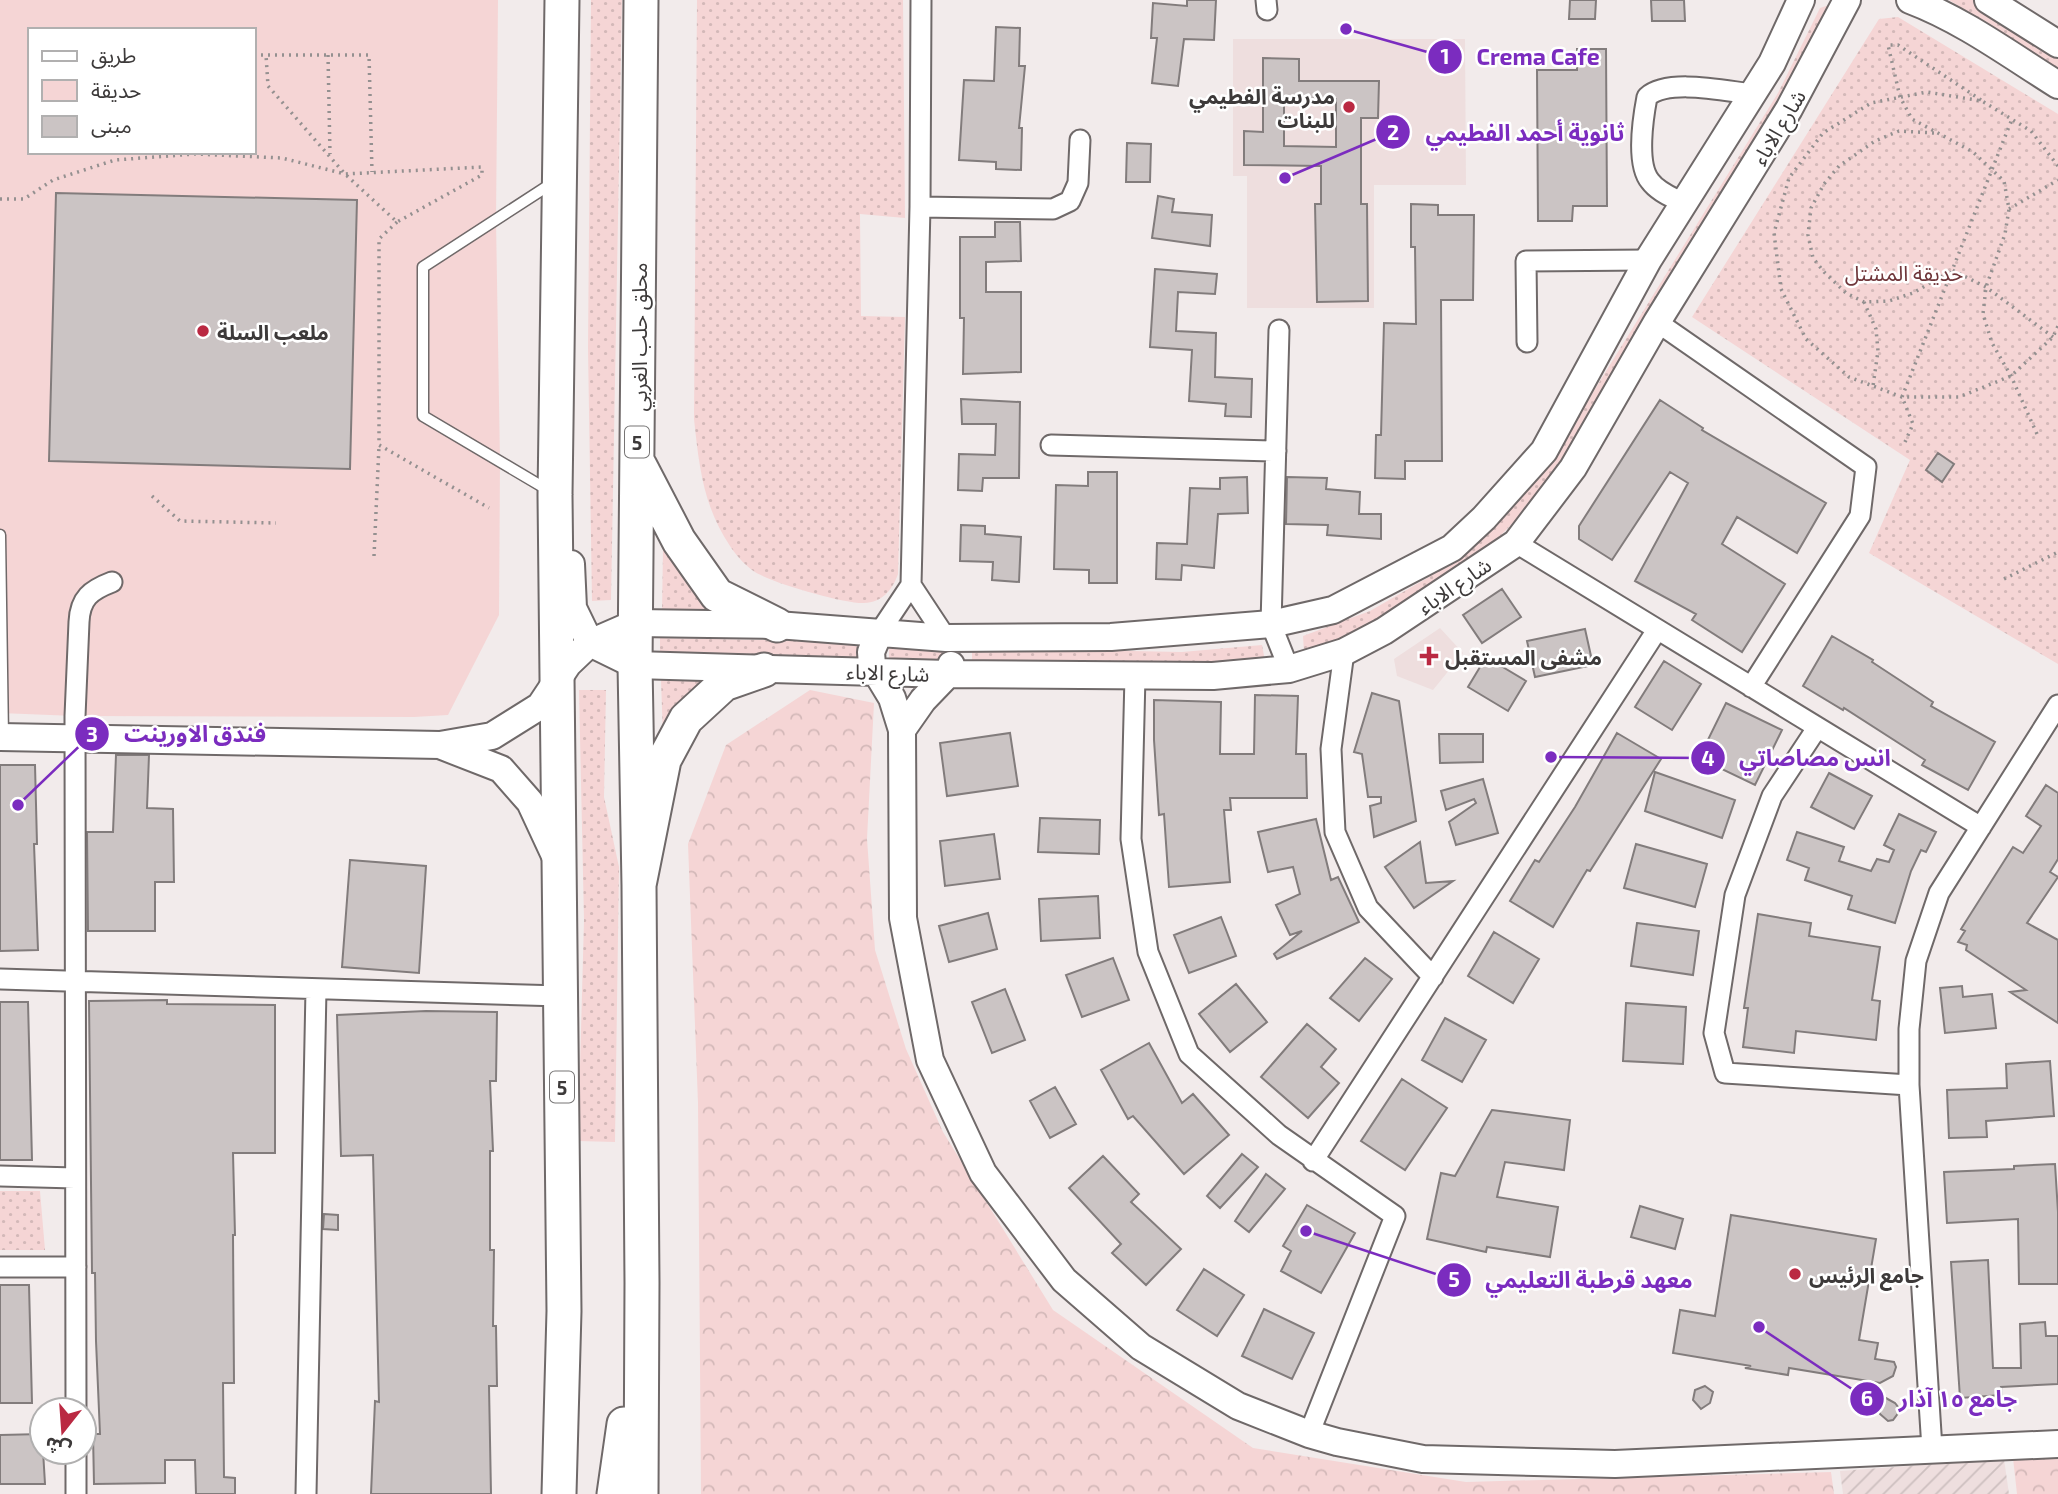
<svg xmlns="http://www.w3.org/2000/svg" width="2058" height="1494" font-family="'Exo 2','Noto Sans Arabic',sans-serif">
<defs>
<pattern id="industrial-furrows" width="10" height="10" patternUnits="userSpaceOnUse" patternTransform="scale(1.75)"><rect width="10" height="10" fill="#eedede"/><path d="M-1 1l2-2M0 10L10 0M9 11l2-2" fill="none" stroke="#cdbfbf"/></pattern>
<pattern id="green-dots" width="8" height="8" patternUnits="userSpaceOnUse" patternTransform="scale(1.75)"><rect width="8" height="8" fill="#f5d5d5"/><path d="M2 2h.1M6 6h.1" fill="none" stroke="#d3b8b8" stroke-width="1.8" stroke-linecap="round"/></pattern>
<pattern id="forest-crowns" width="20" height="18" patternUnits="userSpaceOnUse" patternTransform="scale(1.75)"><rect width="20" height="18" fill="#f5d5d5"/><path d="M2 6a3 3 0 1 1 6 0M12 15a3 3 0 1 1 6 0" fill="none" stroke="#d3b8b8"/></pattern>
</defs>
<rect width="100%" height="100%" fill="#f2ebeb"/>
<path fill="#eedede" d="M1233,39H1465L1466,185H1374V308H1247V176H1233Z
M1440,628L1463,653L1433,690L1397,676L1394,659Z"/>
<path fill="url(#industrial-furrows)" d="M2004,1459L2009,1494H1843L1840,1471Z"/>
<path fill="url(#green-dots)" d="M591,0H622L611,600L592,601L588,348Z
M697,0H903L905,218L860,214L861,316L905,317L898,574C893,589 882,603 864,603C845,604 767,582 752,570C744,564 735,554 730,546C703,506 699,465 694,419Z
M1949,0H1982L2058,49V69Z
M1832,4L1831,18L1564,464L1518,518L1493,543L1407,606L1338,641L1304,652L1303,636L1370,611L1429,577L1484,533L1553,457L1778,93L1820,8Z
M1898,17L2058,114V664L1869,553L1910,460L1692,317L1879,19Z
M663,548L712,613H662Z
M660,638L859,642L861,660L660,657Z
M889,643H944V661L889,660Z
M1262,645L1265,661L1182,665L972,662V648L1182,652Z
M661,680H712L663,737Z
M579,690H606L604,797L619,867L615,1142L578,1141L584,920Z
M0,1191H40L45,1250H0Z"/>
<path fill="url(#forest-crowns)" d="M810,690L874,703L867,839L875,950L906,1049L943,1132L1053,1310L1253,1448L1466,1482L1831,1472L1834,1494H701L698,1103L688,844L726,745Z
M2058,1456V1494H2017L2013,1458Z"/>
<path fill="#f5d5d5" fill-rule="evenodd" d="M0,0H498L496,220L500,462L499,615L448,715L414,717L75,716L0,713ZM30,30H254V152H30Z"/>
<path fill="#cbc4c4" stroke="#827c7c" stroke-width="2" fill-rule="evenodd" d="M1187,0H1216L1214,40L1184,39L1178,86L1152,83L1157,38H1151L1153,3L1187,6Z
M1570,0H1596L1595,19H1569Z
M1651,0H1684L1685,21H1652Z
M996,27L1020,28L1019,66H1025L1019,128H1022L1021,170L996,169V162L959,160L964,80L994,81Z
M1577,49H1606L1607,206H1573L1572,221H1538L1537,70H1577Z
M1263,58L1299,59V81H1379L1378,118H1361V204H1367L1368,301L1317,302L1315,204H1321V166L1244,165V131L1263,132ZM1284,98L1336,99V147L1284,146Z
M1127,143L1151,144L1150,182H1126Z
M56,193L357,200L350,469L49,461Z
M1158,196L1174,199L1172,212L1212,215L1210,246L1152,238Z
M1411,204L1438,205V215H1474L1473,300H1441L1442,461H1405V479L1375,478L1376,435H1381L1384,323L1416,324L1415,247H1411Z
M995,222H1020L1021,261L986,262V292H1021V372L963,374L964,318H960V237H995Z
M1155,269L1217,274L1215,294L1178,292L1176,331L1216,333L1215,377L1252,379L1251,417L1225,416L1226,404L1189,401L1192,350L1150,347Z
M961,399L1020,402L1019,478H983L982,491L958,490L959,454L995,455L996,424H962Z
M1660,400L1703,428L1702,430L1826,503L1797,553L1737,517L1722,544L1785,584L1742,652L1692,620L1696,614L1635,581L1688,483L1670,472L1612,560L1579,539V526Z
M1938,453L1954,464L1942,482L1926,470Z
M1088,472H1117V583H1089V570L1054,569L1056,485L1088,486Z
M1247,477L1248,513L1218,514L1214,568L1182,565L1181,580L1156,579L1157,543L1187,544L1190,488L1220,489V478Z
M1287,477L1327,478L1326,489L1360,492L1359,514H1381V539L1327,535L1328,525L1286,524Z
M961,525L985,526V534L1021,537L1019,582L992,580L993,562L960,561Z
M1502,589L1521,617L1482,643L1463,615Z
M1585,629L1593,665L1535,677L1527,641Z
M1832,636L1873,660L1872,662L1933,702L1931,706L1995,742L1968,790L1922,765L1925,760L1844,708L1843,710L1803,686Z
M1486,657L1526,681L1508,711L1468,687Z
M1664,661L1701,684L1672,730L1635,707Z
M1372,693L1399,701L1416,821L1374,837L1370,806L1381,803V797H1368L1362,754L1354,752Z
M1255,695L1298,696L1296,754H1306L1307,798H1230L1231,810H1224L1230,882L1169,887L1164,814L1159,815L1154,740V700L1221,702L1220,754H1254Z
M1726,703L1782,730L1755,785L1699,758Z
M1010,733L1018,786L947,796L940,743Z
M1617,733L1661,759L1590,871L1587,870L1553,927L1510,901L1535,860L1539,862L1575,807Z
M1439,734H1483V762L1440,763Z
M116,755H149L147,808L173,809L174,882H155V931H88L87,832H113Z
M0,765H35L37,844H34L38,950L0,951Z
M1655,772L1735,800L1722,838L1645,811Z
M1829,773L1872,796L1854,829L1811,807Z
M1483,779L1498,833L1456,845L1449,822L1476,803L1474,799L1446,810L1441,791Z
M2046,785L2058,793V859L2050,872L2058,877L2027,923L2058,940V1023L2010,992L2026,990L1966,950L1967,945L1958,942L1965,931L1961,929L2013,847L2023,853L2041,826L2026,816Z
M1899,814L1936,832L1926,852L1921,850L1911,871L1895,923L1848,909L1852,896L1805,880L1809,868L1787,860L1797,832L1844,847L1839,861L1871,871L1877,859L1889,862L1894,850L1884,845Z
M1040,818L1100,820L1099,854L1038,852Z
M1316,819L1331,880L1338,877L1359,922L1277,959L1274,954L1302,931L1290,935L1276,905L1300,894L1293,867L1268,872L1258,832Z
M994,834L1000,879L945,886L940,841Z
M1420,842L1426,883L1453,881L1414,908L1385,867Z
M1636,844L1707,864L1695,907L1624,888Z
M350,860L426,866L419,973L342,967Z
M1098,896L1100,938L1041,941L1039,899Z
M988,913L997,949L949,962L939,926Z
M1758,914L1811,923L1809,936L1880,947L1872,1000L1880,1001L1876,1040L1796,1031L1794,1053L1743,1047L1748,1008H1744Z
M1221,917L1236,956L1189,973L1174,935Z
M1637,923L1699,931L1693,975L1631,966Z
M1494,932L1539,959L1513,1003L1468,976Z
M1113,958L1129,1000L1082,1017L1066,975Z
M1365,958L1392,979L1359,1021L1330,998Z
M1236,984L1267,1022L1230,1052L1199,1014Z
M1962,986L1963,997L1992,994L1996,1028L1945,1033L1940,988Z
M1005,989L1025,1040L992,1053L972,1002Z
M167,1000V1004L275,1005V1153H233L235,1235H233L234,1383H223L224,1477L235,1478V1494H196L195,1460H165V1483L94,1484L93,1434H100L96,1341L95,1273H92L89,1001Z
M0,1002H28L32,1160H0Z
M1626,1003L1686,1007L1683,1064L1623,1061Z
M426,1011L497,1012L496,1081H490L493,1151H490V1250H494L493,1326H496L497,1386H489L491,1494H371L375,1401L379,1402L373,1155L341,1156L337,1015Z
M1445,1018L1486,1040L1462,1082L1422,1060Z
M1307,1024L1336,1049L1321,1067L1339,1083L1308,1118L1261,1077Z
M1149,1043L1182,1103L1193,1094L1229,1135L1184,1174L1133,1116L1128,1119L1101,1070Z
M2050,1061L2054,1116L1986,1121L1987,1137L1949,1138L1947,1090L2007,1088L2006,1064Z
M1402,1079L1447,1108L1405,1170L1361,1141Z
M1055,1087L1076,1124L1050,1138L1030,1101Z
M1492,1110L1570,1120L1564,1170L1505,1162L1497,1197L1558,1207L1550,1257L1487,1247L1486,1252L1427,1239L1441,1173L1455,1176Z
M1242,1154L1258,1167L1220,1208L1207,1196Z
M1103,1156L1139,1194L1131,1202L1181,1249L1146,1285L1112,1253L1121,1244L1069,1188Z
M2055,1164L2058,1212V1284H2019L2018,1219L1947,1223L1944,1172L2014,1169V1166Z
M1266,1174L1285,1189L1249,1232L1235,1221Z
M1307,1205L1355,1233L1321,1293L1281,1271L1291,1251L1283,1246Z
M1640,1206L1683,1219L1675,1249L1631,1237Z
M324,1214L338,1215V1230L323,1229Z
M1731,1215L1876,1239L1859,1340L1878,1343L1875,1359L1894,1362L1896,1367L1893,1376L1880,1383L1789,1368L1788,1375L1745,1368L1751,1366L1673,1353L1680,1310L1715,1316Z
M1988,1260L1993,1368H2021L2020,1324L2045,1322L2046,1336H2058V1384L2001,1387L2002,1395L1960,1398L1951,1262Z
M1204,1269L1244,1295L1217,1336L1177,1310Z
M0,1285H29L32,1403H0Z
M1264,1309L1314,1333L1292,1379L1242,1356Z
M1705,1386L1713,1392L1710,1403L1701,1409L1693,1400L1695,1390Z
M1884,1397L1895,1403L1898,1407L1899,1412L1893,1420L1888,1421L1880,1414L1879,1409Z
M42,1434L45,1484H0V1435Z"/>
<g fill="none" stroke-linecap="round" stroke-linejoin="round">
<g stroke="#6f6969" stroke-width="13">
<path id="lane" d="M548,490L423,416V267L554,182
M0,535L3,737"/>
</g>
<g stroke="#6f6969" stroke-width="23">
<path id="street" d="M1266,0L1267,10
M1683,203C1672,197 1658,192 1650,181C1636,164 1643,118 1647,97C1668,78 1725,91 1752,94
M920,207L1053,209L1070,201L1078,183L1080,140
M1657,322L1866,467L1860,516L1751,687
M1279,330L1271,624L1289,669
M1527,342L1526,261L1648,260
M1051,445L1276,451
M1516,543L1981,827
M911,585L946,638
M879,633L911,585L920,207L921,0
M1344,652L1331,749L1335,832L1368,908L1433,977
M1135,676L1131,839L1148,952L1189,1054L1279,1135L1395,1216L1309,1434
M1817,728L1772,796L1735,895L1714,1033L1725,1073L1909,1085
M0,979L561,996
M1313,1161L1657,630
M0,1176L75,1178
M0,1267H76
M76,1410L75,716L79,622C80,598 91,590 112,582
M1932,1449L1909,1085V1029L1916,961L1939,893L2058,705
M76,1452V1494
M306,1494L316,989"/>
</g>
<g stroke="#6f6969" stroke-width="30">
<path id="secondary" d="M1910,0C1963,20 2010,55 2058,85
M1988,0L2058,44
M571,564L573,608L590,643L635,665L948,674L1213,676L1289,669L1344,652L1384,631L1516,543L1573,468L1657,322L1789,109L1847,0
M879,633L871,652L872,665L892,698L902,730L903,918L930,1060L983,1173L1064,1280L1141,1347L1238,1406L1309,1434L1337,1442L1423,1459L1615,1464L2058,1444
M902,730L923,700L948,674L951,665
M0,737L440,745L492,736L540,706L568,664L590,643L636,623L777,625L946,638L1111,637L1271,624L1333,610L1452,548L1484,518L1544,451L1648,260L1772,63L1801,0
M442,746L501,769L530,802L557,860"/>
</g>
<g stroke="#6f6969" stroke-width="37">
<path id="highway" d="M640,466L679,541L717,595L777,625
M639,885L635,665L641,0
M559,1494L564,1311L555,495L562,0
M614,1494L624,1424
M641,1494L642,1283L639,885L664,760L686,719L724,684L764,670"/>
</g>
<path stroke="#949090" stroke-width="3.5" stroke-dasharray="2 5" stroke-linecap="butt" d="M254,55H369L372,172
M328,55L330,154
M1981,100L1898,45H1888L1900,97L1912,119L1973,152L2004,181L2009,209L2005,234L1986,287L1983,314L1992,343L2011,376L2037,434
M1934,133L1899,131L1875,141L1839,166L1824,184L1811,208L1808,235L1813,258L1824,272L1846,293L1864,302L1889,301L1913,293L1952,270L1986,287L2053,337
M2058,166L2031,131L1982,101L1927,92L1871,103L1823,133L1789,178L1774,233L1781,289L1806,339L1849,377L1902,397H1959L2011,376L2053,337L2058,326
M0,199H24L53,180L115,160L195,154L282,158L345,174L482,167V175L397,222L345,174L268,86L266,55
M2009,209L2058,180
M397,222L379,239V445L489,508
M1864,302L1876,329L1878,351L1873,386
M1905,442L1913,424L1902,397L2012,119
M152,496L180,521L276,523
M374,556L379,446
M2004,579L2058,552"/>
<use href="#lane" stroke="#fff" stroke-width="10"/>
<use href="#street" stroke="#fff" stroke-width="19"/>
<use href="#secondary" stroke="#fff" stroke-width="26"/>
<use href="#highway" stroke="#fff" stroke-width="33"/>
</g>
<g fill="#ba2942" stroke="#fff" stroke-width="2.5">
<circle cx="1349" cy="107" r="7"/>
<circle cx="203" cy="331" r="7"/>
<path d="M1425.5 645.5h7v7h7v7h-7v7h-7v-7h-7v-7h7z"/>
<circle cx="1795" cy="1274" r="7"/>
</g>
<g text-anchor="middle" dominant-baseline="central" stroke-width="5" stroke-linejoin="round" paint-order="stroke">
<g fill="#fff" stroke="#777575" stroke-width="2">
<rect x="625" y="426.5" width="24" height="31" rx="5"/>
<rect x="550" y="1071.5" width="24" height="31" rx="5"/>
</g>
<g font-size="19" font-weight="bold" fill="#3d3a3a">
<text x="637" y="442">5</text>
<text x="562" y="1087">5</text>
</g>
<g font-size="21" font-weight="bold" fill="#3d3a3a" stroke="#fff" text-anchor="start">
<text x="1335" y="95" text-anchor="end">مدرسة الفطيمي<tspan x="1335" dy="24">للبنات</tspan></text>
<text x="217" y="331">ملعب السلة</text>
<text x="1445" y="656">مشفى المستقبل</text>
<text x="1809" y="1274">جامع الرئيس</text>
</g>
<g font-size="21" fill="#3d3a3a" stroke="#fff">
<text transform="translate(1778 127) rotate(-59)">شارع الاباء</text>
<text transform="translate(638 337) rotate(-90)">محلق حلب الغربي</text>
<text transform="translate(1454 585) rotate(-34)">شارع الاباء</text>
<text transform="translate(888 672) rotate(2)">شارع الاباء</text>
</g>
<g font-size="21" fill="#6f363a" stroke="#fff">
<text x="1904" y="272">حديقة المشتل</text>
</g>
</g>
<path fill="none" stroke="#7b2cbf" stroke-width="2.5" d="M1346 29L1445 57M1285 178L1393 132M18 805L92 734M1551 757L1708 758M1306 1231L1454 1280M1759 1327L1867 1399"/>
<g fill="#7b2cbf" stroke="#fff" stroke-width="2.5">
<circle cx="1346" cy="29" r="7"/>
<circle cx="1285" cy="178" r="7"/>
<circle cx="18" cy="805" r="7"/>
<circle cx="1551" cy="757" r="7"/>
<circle cx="1306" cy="1231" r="7"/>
<circle cx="1759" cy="1327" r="7"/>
<circle cx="1445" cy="57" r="18"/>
<circle cx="1393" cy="132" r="18"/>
<circle cx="92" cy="734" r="18"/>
<circle cx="1708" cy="758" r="18"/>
<circle cx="1454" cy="1280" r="18"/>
<circle cx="1867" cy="1399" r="18"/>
</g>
<g font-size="21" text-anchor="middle" font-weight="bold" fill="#fff">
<text x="1445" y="64">1</text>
<text x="1393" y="140">2</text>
<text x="92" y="742">3</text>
<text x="1708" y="766">4</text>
<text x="1454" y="1287">5</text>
<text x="1867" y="1406">6</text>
</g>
<g font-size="23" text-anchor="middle" font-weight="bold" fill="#7b2cbf" stroke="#fff" stroke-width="5" stroke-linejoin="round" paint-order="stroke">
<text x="1538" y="65">Crema Cafe</text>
<text x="1525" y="141">ثانوية أحمد الفطيمي</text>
<text x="195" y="742">فندق الاورينت</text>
<text x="1815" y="766">انس مصاصاتي</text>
<text x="1589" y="1288">معهد قرطبة التعليمي</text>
<text x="1958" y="1407">جامع ١٥ آذار</text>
</g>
<rect x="28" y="28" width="228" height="126" fill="#ffffff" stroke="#b1b0b0" stroke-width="2"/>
<rect x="42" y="51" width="35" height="10" fill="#ffffff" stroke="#b1b0b0" stroke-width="2"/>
<text x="91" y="63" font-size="21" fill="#3d3a3a">طريق</text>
<rect x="42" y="80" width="35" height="21" fill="#f5d5d5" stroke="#b1b0b0" stroke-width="2"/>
<text x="91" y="98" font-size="21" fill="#3d3a3a">حديقة</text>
<rect x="42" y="116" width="35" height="21" fill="#cbc4c4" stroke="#b1b0b0" stroke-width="2"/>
<text x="91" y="133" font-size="21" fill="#3d3a3a">مبنى</text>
<g transform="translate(63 1431) rotate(197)"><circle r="33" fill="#ffffff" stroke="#b1b0b0" stroke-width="2"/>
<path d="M0-5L12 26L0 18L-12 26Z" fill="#ba2942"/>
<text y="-10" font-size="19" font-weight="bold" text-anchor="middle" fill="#3d3a3a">ش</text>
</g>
</svg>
